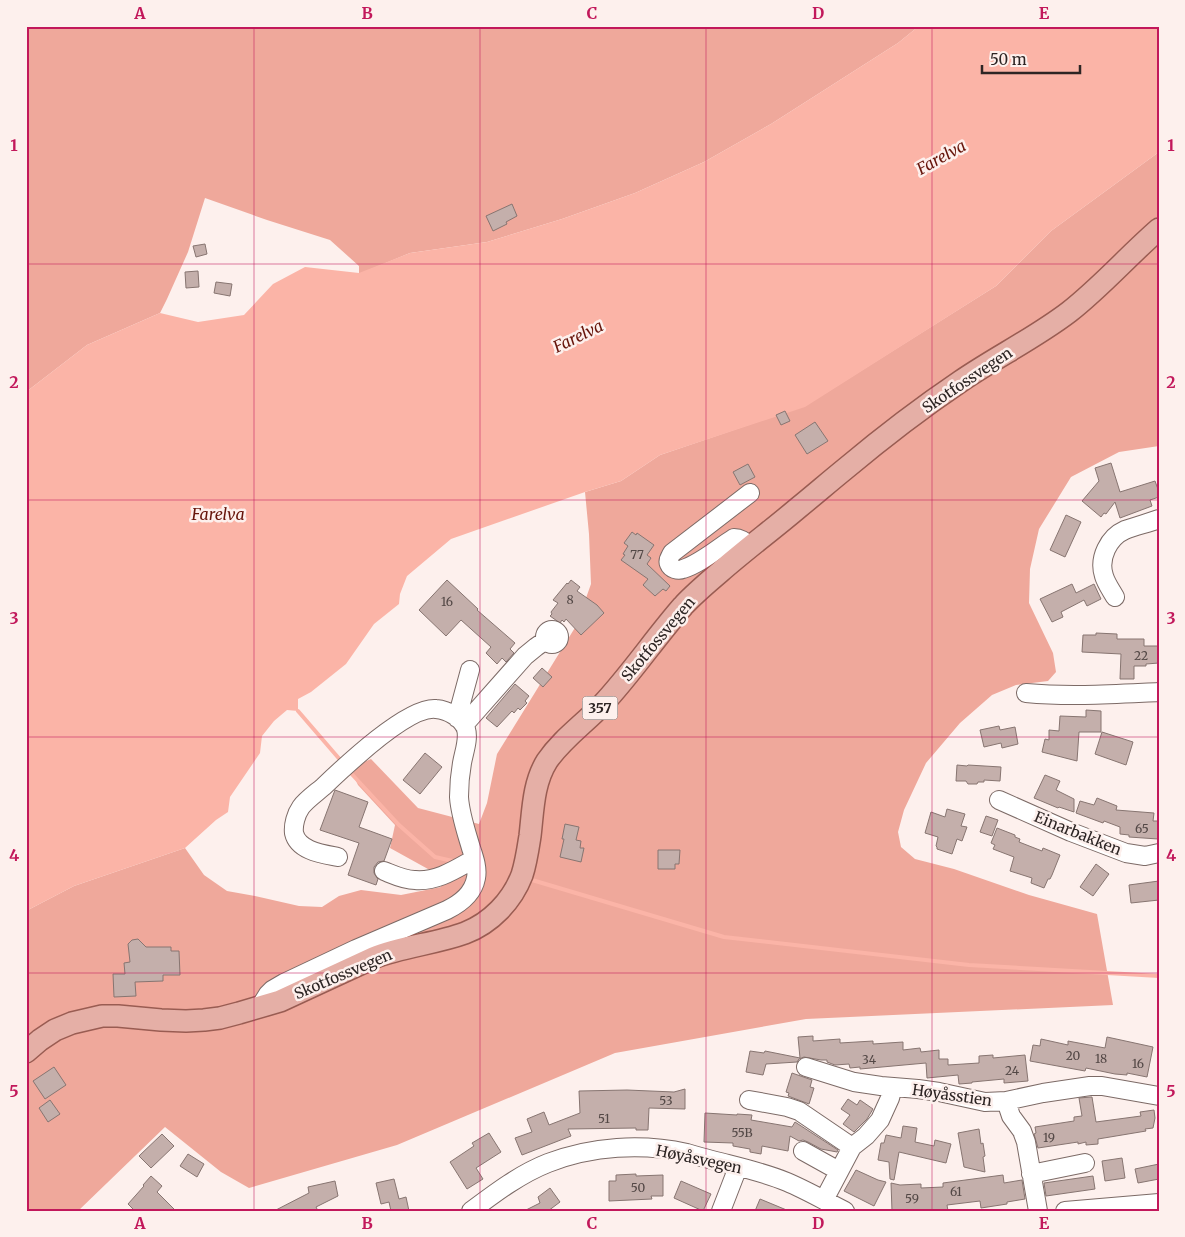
<svg xmlns="http://www.w3.org/2000/svg" width="1185" height="1237" font-family="Merriweather,serif">
<rect width="100%" height="100%" fill="#fdf0ed"/>
<path fill="#efa89b" d="M26,26H919L898,43L771,124L704,162L635,193L562,219L487,242L410,253L359,274V266L330,240L267,220L205,198L188,252L167,299L160,313L87,345L26,392Z
M1159,152V446L1119,452L1071,477L1039,529L1030,569L1029,603L1053,653L1056,672L1048,681L1016,685L992,695L960,723L926,763L904,810L898,832L901,847L915,859L954,869L1029,895L1097,914L1113,1005L806,1019L615,1053L397,1145L249,1188L221,1172L165,1127L78,1211H26V911L74,886L185,848L204,875L227,891L255,896L299,906L322,907L339,896L361,890L401,895L441,887L437,874L390,848L395,825L358,785L350,768L371,759L418,808L479,824L487,803L497,754L576,626L591,584L589,534L585,492L621,481L660,455L805,406L996,286L1051,231Z"/>
<path fill="#fbb4a7" d="M919,26H1159V152L1051,231L996,286L805,407L660,455L621,481L585,492L451,539L407,576L400,594L399,604L374,624L346,664L311,692L298,699V711L287,710L274,721L262,736L260,753L230,797L228,812L216,820L185,848L74,886L26,911V392L87,345L160,313L198,322L244,315L273,284L305,267L359,273L410,253L487,242L562,219L635,193L704,162L771,124L898,43Z"/>
<g fill="none" stroke-linecap="round" stroke-linejoin="round">
<path stroke="#fbb4a7" stroke-width="4" d="M298,711L342,762
M348,770L399,825L435,857L457,862
M532,880L724,937L969,965L1159,976"/>
</g>
<path fill="#c4afab" stroke="#877571" d="M512,204L517,216L506,222L507,224L493,231L486,216Z
M205,244L207,254L196,257L193,246Z
M198,271L199,287L186,288L185,272Z
M216,282L232,284L230,296L214,293Z
M785,411L790,421L781,425L776,415Z
M815,422L828,441L807,454L795,435Z
M1111,463L1120,492L1155,481L1159,492V497L1150,500L1152,506L1120,518L1115,502L1106,514L1104,513L1101,517L1082,501L1099,481L1095,468Z
M748,464L755,477L740,485L733,472Z
M1066,515L1081,522L1065,557L1050,550Z
M632,532L636,535L637,533L654,545L647,555L651,558L647,564L670,586L666,591L663,589L655,596L643,585L648,579L621,560L625,555L623,554L628,546L624,543Z
M447,580L478,609L477,610L515,643L510,649L514,653L506,662L502,658L497,664L486,653L491,647L461,620L446,636L419,610Z
M571,580L580,587L577,591L597,605L604,613L581,635L566,619L564,622L562,620L560,623L550,616L552,614L551,612L558,603L553,600L567,583L568,584Z
M1072,584L1076,593L1094,584L1101,599L1087,606L1084,600L1061,612L1063,617L1052,622L1040,599Z
M1096,633L1117,634V639H1144V646H1159V663L1146,664V666H1134V679H1120L1121,654L1082,652L1083,635H1096Z
M542,668L552,677L543,687L533,678Z
M515,684L529,696L525,701L527,703L520,710L518,708L514,713L512,711L497,727L486,718Z
M1086,710L1101,711V732H1079L1077,761L1042,752L1045,739L1049,740V730L1059,731L1060,716L1086,717Z
M999,726L1000,730L1015,727L1018,744L1002,748L1001,743L984,747L980,730Z
M1102,732L1133,742L1126,765L1095,754Z
M425,753L442,767L420,794L403,780Z
M957,765L967,766L968,765L1001,767L1000,781L984,780V782H978L977,784H968L966,781H956Z
M1045,775L1060,781L1056,790L1074,799V812L1059,807L1058,808L1034,798Z
M335,790L368,802L359,827L392,839L384,861L378,862L374,867V873L378,879L376,885L348,875L359,843L320,830Z
M1097,798L1117,806L1116,810L1154,813L1153,821H1159L1158,839L1129,837V835L1120,834V827L1104,821L1103,823L1076,813L1080,801L1094,805Z
M947,809L965,814L961,826L967,827L962,841L957,839L952,854L937,849V847L936,846L938,837L925,833L931,812L945,817Z
M986,816L998,820L992,836L980,832Z
M565,824L579,827L576,840L581,841L580,848H584L581,862L560,857L564,839H562Z
M997,828L1015,835V837L1020,839L1019,842L1042,851L1043,848L1060,855L1052,875L1050,879H1048L1044,888L1031,883L1032,878L1010,871L1014,857L993,849L995,845L991,843Z
M658,850H680L679,864H675V869H658Z
M1096,864L1109,874L1093,896L1080,887Z
M1159,881V900L1131,903L1129,885Z
M138,939L146,947H171V951H179L180,975H163V981L135,982L136,996L114,997L113,974H125L124,963L130,962L128,944L132,940Z
M813,1036V1041L840,1039V1043L873,1041V1044L903,1042V1050L920,1048L921,1052L939,1050V1059H948V1065L979,1063V1056L993,1055V1058L1025,1055L1028,1081L1004,1083V1079L972,1082V1083L959,1084L958,1075L927,1078L926,1063L860,1069V1067L850,1068L849,1064L835,1065L827,1062V1060H821L804,1057L799,1059L797,1062L766,1064L763,1075L746,1072L750,1051L764,1053L765,1051L800,1058L798,1037Z
M1107,1037L1153,1047L1147,1077L1127,1073V1075L1115,1074L1086,1068L1085,1071L1030,1061L1033,1045L1040,1046L1041,1039L1068,1045V1041L1105,1048Z
M54,1067L66,1085L45,1099L33,1081Z
M792,1073L812,1080L810,1087L814,1088L809,1104L788,1096L789,1093L786,1092Z
M685,1089V1109L649,1108L648,1130H636V1128L568,1129L571,1136L522,1155L515,1138L532,1132L527,1119L544,1112L549,1125L580,1113L579,1091L627,1090L674,1092Z
M1091,1097H1092L1096,1122L1141,1116L1140,1112L1154,1110L1155,1118L1153,1128L1145,1129L1146,1131L1098,1139V1144L1086,1145V1142L1078,1144V1142L1038,1148L1034,1134L1036,1133L1035,1127L1074,1121V1117L1082,1116L1079,1098Z
M848,1099L857,1105L860,1100L873,1109L867,1119L854,1132L843,1124L850,1115L841,1109Z
M50,1100L60,1114L48,1122L39,1108Z
M705,1113L737,1115V1114L752,1115L751,1120L792,1127L795,1122L838,1150L837,1152L821,1149L808,1142L803,1140L799,1141L790,1136L788,1151L762,1146L761,1154L750,1152V1149L733,1146V1143L704,1142Z
M903,1126L917,1128L915,1142L934,1146L935,1140L951,1144L946,1163L899,1152L894,1180L890,1179L889,1162L878,1160L881,1143H884L886,1135L901,1138Z
M979,1129L981,1144L983,1143L985,1156L983,1157L985,1172L964,1167L958,1133Z
M489,1133L501,1152L476,1168L483,1179L467,1189L450,1162L474,1146L472,1143Z
M162,1134L174,1146L151,1168L139,1156Z
M188,1154L204,1164L197,1177L180,1166Z
M1122,1158L1125,1178L1105,1181L1102,1161Z
M1159,1164V1179L1138,1183L1135,1169Z
M856,1170L878,1180L886,1182L874,1206L844,1191Z
M636,1174V1176L663,1175V1196H651L652,1199L609,1201V1181H616V1175Z
M1003,1175L1004,1183L1022,1180L1025,1199L1007,1202V1204L981,1208L980,1201L947,1205L948,1211H892L891,1183L900,1185L921,1184V1188L943,1187V1183Z
M151,1176L162,1186L157,1192L176,1211H135L128,1204L144,1186L143,1185Z
M1093,1176L1095,1189L1046,1196L1044,1183Z
M394,1179L399,1199L406,1197L409,1211H391L389,1202L381,1204L376,1183Z
M335,1181L338,1196L316,1207L318,1211H274L309,1193L308,1187Z
M681,1181L711,1194L703,1211L674,1198Z
M550,1188L560,1202L548,1211H524L540,1203L538,1197Z
M760,1199L789,1211H755Z"/>
<g fill="none" stroke-linecap="round" stroke-linejoin="round">
<g stroke="#7c6a66" stroke-width="20">
<path id="minor" d="M750,493L672,553C670,557 667,560 669,564C671,569 678,571 683,569C700,564 718,548 734,538C741,538 745,542 750,546
M1115,597C1111,590 1106,583 1104,576C1098,558 1109,537 1125,530C1136,526 1148,523 1159,519
M545 637a7 7 0 1 1 14 0a7 7 0 1 1-14 0Z
M1026,693C1070,697 1115,694 1159,692
M457,718L470,670
M464,725L525,656L536,647L546,640
M999,800L1071,832L1126,853L1145,856L1159,853
M384,871C394,875 404,880 415,880C437,882 456,869 474,859
M260,1007L268,994L272,990L284,983L356,949L447,910C461,903 473,894 476,878C478,868 474,857 471,848C466,831 460,814 459,797C459,785 460,774 462,763C464,752 469,739 466,729C462,718 448,710 436,709C408,706 344,767 323,787C316,793 306,800 301,807C296,814 293,825 294,833C298,851 323,854 338,857
M806,1067L854,1082L881,1086L918,1089L939,1092L985,1102L1006,1101L1043,1093L1090,1086H1102L1159,1096
M749,1100L787,1107L799,1111L852,1147
M1006,1101L1011,1116L1022,1131L1026,1142L1038,1211
M803,1151L839,1171
M1031,1174L1085,1163
M824,1200L852,1147L866,1136L880,1120L890,1098L893,1087
M471,1211C495,1193 520,1174 548,1163C592,1146 642,1143 687,1153C701,1157 715,1161 728,1164C748,1169 768,1174 787,1182C806,1190 825,1201 845,1211
M721,1211L738,1167
M1065,1211L1159,1203"/>
</g>
<g stroke="#995c52" stroke-width="24">
<path id="major" d="M26,1052L40,1040L55,1030L72,1023L102,1016H118L161,1020L186,1021L204,1020L220,1018L239,1013L280,1001L373,958C403,946 435,944 465,933C491,923 512,901 522,875C526,863 528,849 530,836C533,811 533,783 547,761C562,739 584,724 602,705C631,674 655,638 683,606C694,594 707,583 720,572C745,550 772,530 798,508C814,495 829,482 845,469C882,438 921,408 961,381C996,357 1035,338 1069,312C1101,287 1128,256 1159,229"/>
</g>
<use href="#minor" stroke="#fff" stroke-width="18"/>
<use href="#major" stroke="#e5afa6" stroke-width="21"/>
</g>
<path fill="none" stroke="#c2185b" stroke-width="1" stroke-opacity="0.55" d="M254,26V1211M480,26V1211M706,26V1211M932,26V1211M26,264H1159M26,500H1159M26,737H1159M26,973H1159"/>
<g text-anchor="middle" dominant-baseline="central" stroke-width="5" stroke-linejoin="round" paint-order="stroke">
<g font-size="12" fill="#534846">
<text x="637" y="554">77</text>
<text x="570" y="599">8</text>
<text x="447" y="601">16</text>
<text x="1141" y="655">22</text>
<text x="1142" y="828">65</text>
<text x="1073" y="1055">20</text>
<text x="1101" y="1058">18</text>
<text x="869" y="1059">34</text>
<text x="1138" y="1063">16</text>
<text x="1012" y="1070">24</text>
<text x="666" y="1100">53</text>
<text x="604" y="1118">51</text>
<text x="742" y="1132">55B</text>
<text x="1049" y="1137">19</text>
<text x="638" y="1187">50</text>
<text x="956" y="1191">61</text>
<text x="912" y="1198">59</text>
</g>
<rect fill="#fdf0ed" stroke="#6b6260" stroke-width="1" x="582.5" y="696.5" width="35" height="23" rx="4"/>
<g font-size="14" font-weight="bold" fill="#2d2524">
<text x="600" y="708">357</text>
</g>
<g font-size="15" fill="#2d2524" stroke="#fdf0ed">
<text transform="translate(967 380) rotate(-34)">Skotfossvegen</text>
<text transform="translate(658 639) rotate(-50)">Skotfossvegen</text>
<text transform="translate(1078 833) rotate(22)">Einarbakken</text>
<text transform="translate(343 974) rotate(-23)">Skotfossvegen</text>
<text transform="translate(952 1095) rotate(8)">Høyåsstien</text>
<text transform="translate(699 1159) rotate(12)">Høyåsvegen</text>
</g>
<g font-size="16" font-style="italic" fill="#67150b" stroke="#fdf0ed">
<text transform="translate(941 157) rotate(-29)">Farelva</text>
<text transform="translate(578 336) rotate(-26)">Farelva</text>
<text x="218" y="514">Farelva</text>
</g>
</g>
<rect width="1185" height="1237" fill="none" stroke="#fdf0ed" stroke-width="55"/>
<path d="M982 65v8h98v-8" fill="none" stroke="#2d2524" stroke-width="2.5"/>
<text x="990" y="65" font-size="15" fill="#2d2524" stroke="#fdf0ed" stroke-width="4" paint-order="stroke">50 m</text>
<rect x="28" y="28" width="1130" height="1182" fill="none" stroke="#c2185b" stroke-width="2"/>
<g font-size="16" text-anchor="middle" font-weight="bold" fill="#c2185b">
<text x="140" y="19">A</text>
<text x="367" y="19">B</text>
<text x="592" y="19">C</text>
<text x="818" y="19">D</text>
<text x="1044" y="19">E</text>
<text x="14" y="151">1</text>
<text x="1171" y="151">1</text>
<text x="14" y="388">2</text>
<text x="1171" y="388">2</text>
<text x="14" y="624">3</text>
<text x="1171" y="624">3</text>
<text x="14" y="861">4</text>
<text x="1171" y="861">4</text>
<text x="14" y="1097">5</text>
<text x="1171" y="1097">5</text>
<text x="140" y="1229">A</text>
<text x="367" y="1229">B</text>
<text x="592" y="1229">C</text>
<text x="818" y="1229">D</text>
<text x="1044" y="1229">E</text>
</g>
</svg>
